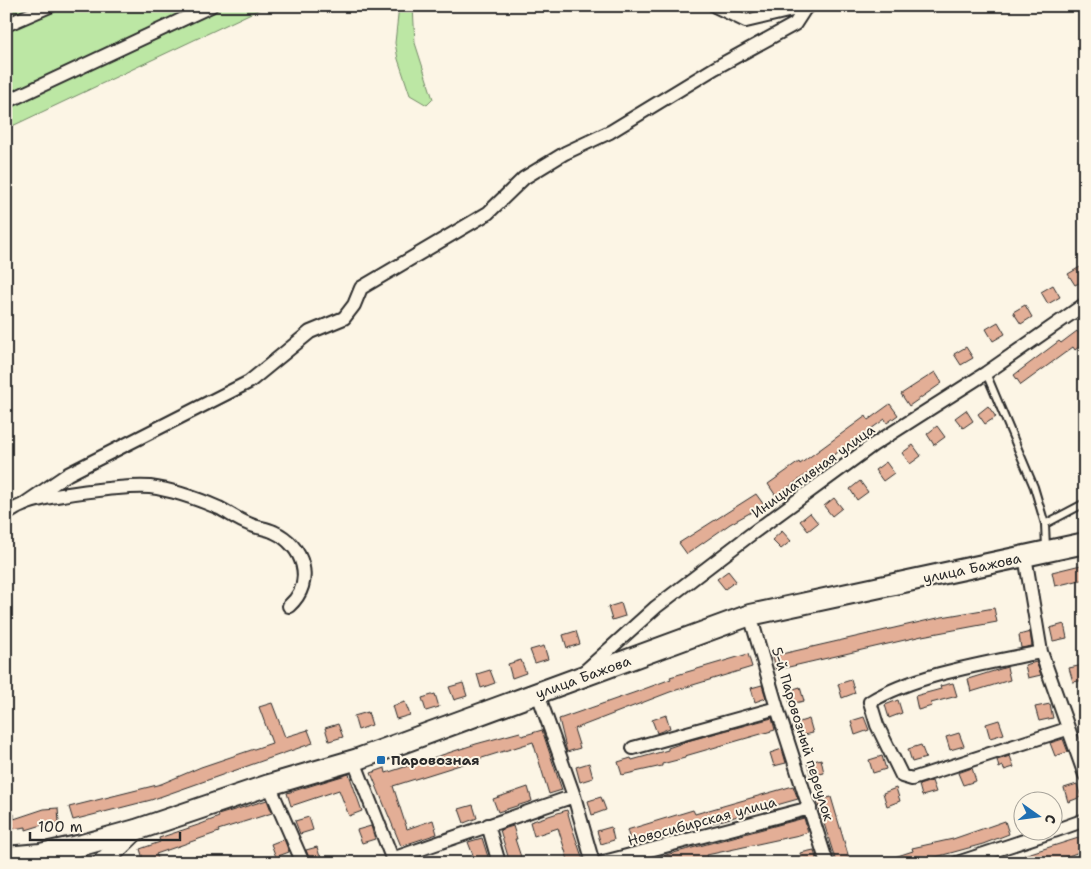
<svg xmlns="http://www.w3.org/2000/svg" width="1091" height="869" font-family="'Shantell Sans',sans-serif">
<rect width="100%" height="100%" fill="#fcf5e5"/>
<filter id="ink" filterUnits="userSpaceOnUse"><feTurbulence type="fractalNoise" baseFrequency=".02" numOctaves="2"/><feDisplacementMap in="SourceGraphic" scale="10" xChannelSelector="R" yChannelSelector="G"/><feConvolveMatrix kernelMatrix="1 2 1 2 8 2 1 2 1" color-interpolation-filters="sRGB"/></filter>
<g filter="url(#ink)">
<path fill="#bce7a4" stroke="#748968" d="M6,6H266L6,129Z
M399,6H413L415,43L433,99L427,105L410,95L398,59L395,43Z"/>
<path fill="#e3ae96" stroke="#2b2b2b" d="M1080,267L1085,280L1075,285L1068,274Z
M1053,285L1060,297L1048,304L1041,292Z
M1025,305L1032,317L1021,324L1013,312Z
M998,322L1005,334L993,341L986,329Z
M1077,331L1085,342L1075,350L1073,347L1021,385L1014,375L1059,341L1061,343Z
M966,347L973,358L961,365L954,354Z
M935,372L942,383L909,406L901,394Z
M890,404L898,415L887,423L885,419L776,496L768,484L799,462L800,464L866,416L868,420Z
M988,406L996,417L985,424L978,414Z
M966,410L973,421L963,428L955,418Z
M937,426L945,437L934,445L927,434Z
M913,445L921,456L910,464L902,453Z
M886,462L894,473L883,481L875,470Z
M860,481L868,492L857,500L850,489Z
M756,494L764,505L730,524L687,554L679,543Z
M834,498L842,508L832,516L824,506Z
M810,513L818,523L808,531L800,521Z
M782,531L791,541L781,549L772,540Z
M1085,564V579L1055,586L1052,572Z
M728,571L736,581L725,589L717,579Z
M621,603L625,616L612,620L608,607Z
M994,608L997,622L922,636L776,670L773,656L942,617Z
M1064,624L1067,638L1053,641L1050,628Z
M576,631L580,644L567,648L563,635Z
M1030,632L1032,646L1021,648L1019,635Z
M544,646L548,659L535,663L530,650Z
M748,654L752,667L670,692L574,729L580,748L567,752L559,719L636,692L671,679L670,677Z
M521,660L526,673L512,678L508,664Z
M1036,662L1041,675L1028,678L1025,665Z
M1083,665L1085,680L1073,682L1069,668Z
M1007,667L1010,680L971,692L968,679Z
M490,670L495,683L481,688L477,674Z
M851,680L855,693L842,698L838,684Z
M463,683L467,696L454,700L449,687Z
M953,683L957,696L931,703L932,706L918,710L915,696L941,689L940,686Z
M762,685L766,698L755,702L751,688Z
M800,687L804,701L790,704L787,691Z
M435,694L439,707L426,711L422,698Z
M898,700L902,713L889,718L885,705Z
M405,702L410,715L396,719L392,706Z
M272,703L285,737L308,730L313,743L151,800L73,820L69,807L161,784L201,767L272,743L259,707Z
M1050,704L1053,718L1039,721L1035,707Z
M368,712L372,725L358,730L354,716Z
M666,715L670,728L657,733L652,720Z
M864,717L869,730L855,735L851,721Z
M772,718L775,730L685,756V758L662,764V766L622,775L618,762L631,758L632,760L668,750V748L691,740Z
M809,719L813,733L799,736L796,723Z
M999,720L1004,734L990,738L986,724Z
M338,724L343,737L329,741L325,728Z
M542,730L562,790L549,794L533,742L393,786L407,829L433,820L437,834L401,846L371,773L385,768L386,773L476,744L520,732L522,736Z
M959,733L964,746L950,750L946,737Z
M1063,739L1068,752L1055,756L1050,743Z
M921,745L926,758L912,762L908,749Z
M782,749L786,763L774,766L770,753Z
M882,756L886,769L873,773L869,760Z
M1010,756L1014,767L1004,770L1003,766L999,768L997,760Z
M821,759L824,773L811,776L807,763Z
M589,763L593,778L580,782L576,767Z
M972,768L976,781L963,785L958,773Z
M349,774L362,811L349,816L339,790L291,806L287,793Z
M932,781L936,792L922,796L919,785Z
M1077,784L1081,797L1068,802L1064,788Z
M793,786L798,799L738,816L712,823L711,819L631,843L627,830L693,810L695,814Z
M528,787L532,801L498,812L493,799Z
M896,788L900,801L887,806L883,793Z
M601,797L606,810L592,815L588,801Z
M831,797L849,858L836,862L817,801Z
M267,800L272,813L218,830L219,832L156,854L158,858L144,862L140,849L160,842L159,838L201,824L219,817L218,815Z
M473,805L477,818L464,823L459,809Z
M58,808L59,823L42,825L26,830V827L6,830V815L14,814V819L44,809Z
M567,810L571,824L584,863H569L558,828L534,836L530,822Z
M309,817L313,830L300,834L295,821Z
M804,818L808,832L799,835L707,855L708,858L686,863H636Z
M1005,821L1009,834L983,844L914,863H882V861L913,851L912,848L953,839Z
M371,826L375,839L362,843L357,830Z
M513,826L517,839H515L523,863H510L500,830Z
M611,827L614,840L601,844L597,831Z
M1085,836V850L1049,863H1027L1024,855Z
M482,838L490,863H476L468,842Z
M284,839L289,852L276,857L271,844Z
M317,847L321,860L311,863L306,850Z
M814,850L817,863H803L800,853Z"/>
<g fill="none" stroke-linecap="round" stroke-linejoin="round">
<g stroke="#2b2b2b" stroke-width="10">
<path id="service" d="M986,373L1034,487L1045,524
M1046,548L1045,524L1085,503"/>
</g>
<g stroke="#2b2b2b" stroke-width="16">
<path id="minor" d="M715,6L746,21L809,6
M6,25L50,6
M6,102L211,6
M24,504L68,474L249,382L310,332L344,318L354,305L361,288L488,213L524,178L565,153L610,132L715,68L795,24L806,7
M6,514C12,511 17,507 23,505C43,495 127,485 150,487C173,490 198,499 219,508C229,513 238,520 249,524C257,528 266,528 274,532C303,545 316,582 289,606
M1025,556L1041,652L1085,775
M750,615L777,708L827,863
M1041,652C988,663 916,674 870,702L877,725L902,776L912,779L1067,729
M584,672L656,607L750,535L873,445L986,373L1085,304
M538,694L574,796L593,863
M633,748L777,708
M354,761L394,863
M269,785L303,863
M488,825L499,863
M1054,831L1085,820
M392,859L574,796
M600,863L810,808
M957,863L1051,832"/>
</g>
<g stroke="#2b2b2b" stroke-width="22">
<path id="primary" d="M102,863L136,830"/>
</g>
<g stroke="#2b2b2b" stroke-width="24">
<path id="trunk" d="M6,857L40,854L82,845L136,830L269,785L358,759L750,615L1085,543"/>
</g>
<use href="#service" stroke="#fcf5e5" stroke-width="6"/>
<use href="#minor" stroke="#fcf5e5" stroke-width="12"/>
<use href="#primary" stroke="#fcf5e5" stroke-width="19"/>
<use href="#trunk" stroke="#fcf5e5" stroke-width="20"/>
</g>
</g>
<rect fill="#1f6fb2" stroke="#fcf5e5" stroke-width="2" x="376" y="755" width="10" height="10" rx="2.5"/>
<g text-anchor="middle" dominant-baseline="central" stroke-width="4" stroke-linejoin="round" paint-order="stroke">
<g font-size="14" fill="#2b2b2b" stroke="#fcf5e5">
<text transform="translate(813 471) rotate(-36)">Инициативная улица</text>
<text transform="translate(972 568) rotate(-12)">улица Бажова</text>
<text transform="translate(583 677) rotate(-20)">улица Бажова</text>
<text transform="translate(803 734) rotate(73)">5-й Паровозный переулок</text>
<text transform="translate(702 821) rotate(-15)">Новосибирская улица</text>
</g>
<g font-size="14" font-weight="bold" fill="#2b2b2b" stroke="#fcf5e5" text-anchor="start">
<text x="391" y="760">Паровозная</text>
</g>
</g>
<rect width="1091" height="869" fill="none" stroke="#fcf5e5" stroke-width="25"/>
<rect x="12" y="12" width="1066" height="844" fill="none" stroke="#2b2b2b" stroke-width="2" filter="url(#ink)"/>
<g transform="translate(1038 816) rotate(104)"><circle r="24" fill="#fcf5e5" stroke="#a8a49b"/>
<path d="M0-4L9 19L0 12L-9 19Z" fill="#1f6fb2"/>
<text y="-8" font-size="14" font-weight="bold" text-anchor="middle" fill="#2b2b2b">С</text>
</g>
<path d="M30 832v8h150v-8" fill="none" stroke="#2b2b2b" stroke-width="2.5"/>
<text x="38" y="832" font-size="15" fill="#2b2b2b" stroke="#fcf5e5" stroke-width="4" paint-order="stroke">100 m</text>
</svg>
